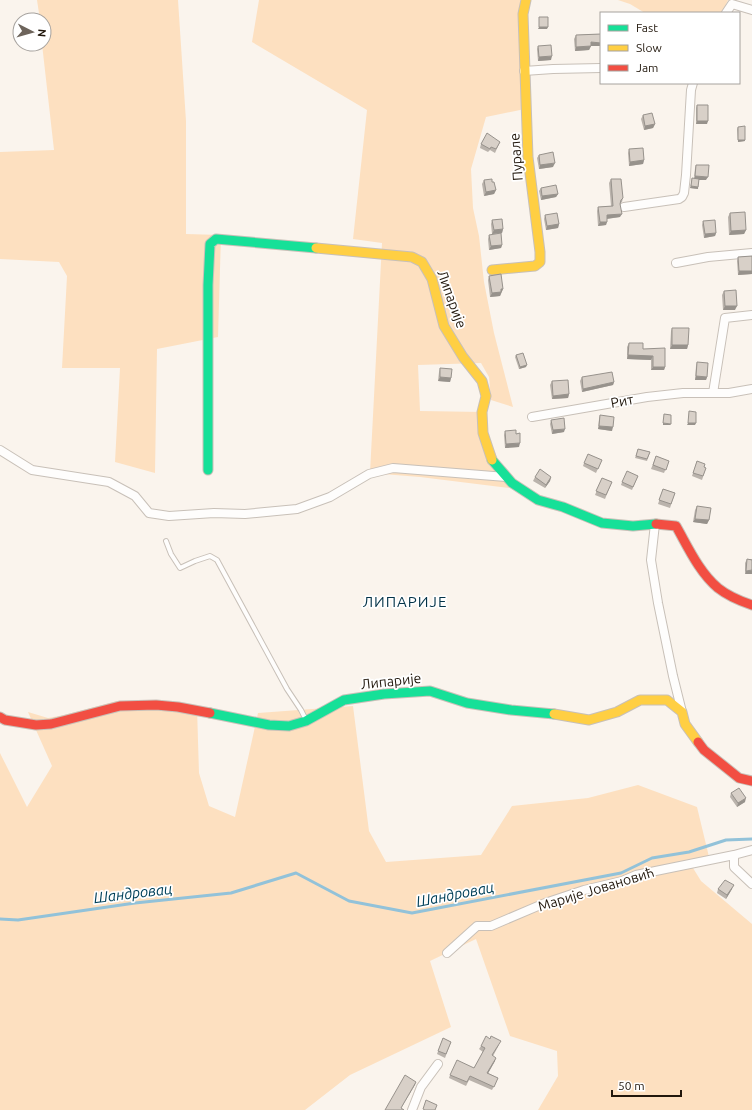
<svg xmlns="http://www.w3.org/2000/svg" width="752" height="1110" font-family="Ubuntu,sans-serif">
<rect width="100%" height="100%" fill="#faf4ed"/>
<path fill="#fde0c0" d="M37,0H178L186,121V234L221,235L218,337L157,349L155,473L115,462L120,368H62L67,276L59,262L0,259V152L54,150L42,44H44V20H40Z
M259,0H523L525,109L486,117L471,169L473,208L479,236L484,282L494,333L513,407L491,400L489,377L481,363L418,365L420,411L483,412L484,424L509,488L420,477L370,473L382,243L353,239L367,110L252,42Z
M618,0H728L722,13H645L630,4Z
M117,701L163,702L197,708L199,773L209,806L235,817L258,713L353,706L369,831L386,862L481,855L512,806L588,798L638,785L697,807L710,861L693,868L701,881L752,924V1110H538L558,1076L557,1051L510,1036L476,939L430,961L451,1027L350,1075L305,1110H0V753L27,807L52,766L28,712L48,718L64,715Z"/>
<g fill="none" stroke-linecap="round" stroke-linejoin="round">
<path stroke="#92c2d9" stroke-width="3" d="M0,919L18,920L135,903L231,893L296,873L349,901L412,913L621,873L652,858L689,852L726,840L752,839"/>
<g stroke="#c8c0b8" stroke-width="6">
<path id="lane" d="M166,541L171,554L180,568L195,561L210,556L217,560L287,689L301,710L306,720"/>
</g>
<g stroke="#c8c0b8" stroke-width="10">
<path id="street" d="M726,13L732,4L752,10
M524,71L553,69L601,68
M624,207L679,199L682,197L684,193L686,175L691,90L693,83
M676,263L708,257L752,253
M713,393L725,318L752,315
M532,417L647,397L683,393H729L752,389
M0,450L32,470L109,482L135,496L149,513L169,516L214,513L245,514L297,509L330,497L369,474L393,468L506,477
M655,524L651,560L658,603L673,676L682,712
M752,850L734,855V867L752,884
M447,953L477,926H491L545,903L584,890L622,881L636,875L734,855
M412,1110L421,1087L438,1064"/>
</g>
<g stroke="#c8c0b8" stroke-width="11">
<path id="fast" d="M492,460L512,483L538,500L563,507L602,523L633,526L656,524
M208,470V285L210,244L216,239L316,248
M210,713L269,725L289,726L306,721L344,700L384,694L430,691L467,703L511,710L554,714"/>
</g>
<g stroke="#c8c0b8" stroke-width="11">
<path id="slow" d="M316,248L412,257L422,262L432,279L444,326L463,357L482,381L486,396L482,412L483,433L492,460
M492,270L535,266L540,262V252L528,157L523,14L526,0
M554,714L589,720L617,712L640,700H667L682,712L685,724L698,742"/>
</g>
<g stroke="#c8c0b8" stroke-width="11">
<path id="jam" d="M656,524L676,526C688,547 699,572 718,588C728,596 740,601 752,605
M0,717L5,720L36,725L51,724L120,706L156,705L178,707L210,713
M698,742L704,750L739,778L752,781"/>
</g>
<use href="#lane" stroke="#fefdfc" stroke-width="4"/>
<use href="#street" stroke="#fefdfc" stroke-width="8"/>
<use href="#fast" stroke="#16e098" stroke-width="9"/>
<use href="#slow" stroke="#ffcf43" stroke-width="9"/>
<use href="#jam" stroke="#f24e42" stroke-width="9"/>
</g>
<path fill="#bab3ac" d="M601,33V46H591L589,50L575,51L574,39L576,35L601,34Z
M538,46L551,60L538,61L537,49Z
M697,105L707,124H696V108Z
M643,115L655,124L653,128L644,130L641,119Z
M738,127L745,141L738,142L737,129Z
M500,142L495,153L490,150L488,152L480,148L481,144Z
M629,149L644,160L643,164L629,166L628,153Z
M539,155L553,167L539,169L537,158Z
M696,165L706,180H699L698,189L690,188L692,178L694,179L695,168Z
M611,179L623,198L622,202L620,204V217L607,219L606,225L598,226L597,211L598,207L611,206L609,183Z
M484,180L492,182L496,190L494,194L484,196L482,184Z
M541,188L558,194L556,197L541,200L539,191Z
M730,213L746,230L744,234L729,235L728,217Z
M545,215L559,224L558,228L546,230L544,219Z
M492,220L503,229L502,233L492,234L491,224Z
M703,221L716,233L715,236L704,238L702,225Z
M489,235L502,245L501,248L489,250L488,239Z
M752,256V274L738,275L737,261L738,257Z
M489,276L503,289L500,296L490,297L488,280Z
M724,291L735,310H723L722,295Z
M672,328L688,345L687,349H670L671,331Z
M629,343L643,349L665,367L664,370H651V360L627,359V347Z
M516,355L526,367L519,369L515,357Z
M697,362L707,377L706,380H695L696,366Z
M440,368L451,378L450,382L438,381L439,372Z
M582,377L614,382L613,385L582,392L580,381Z
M552,381L569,394L568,398L552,399L550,385Z
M600,415L612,431L598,429L599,419Z
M551,420L564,432L552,434L550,424Z
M505,431L519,447L505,448L504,435Z
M638,449L650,452L647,461L635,458Z
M656,456L669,461L664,473L651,469Z
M697,461L704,467L706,468L702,480L692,476Z
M584,463L600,464L596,473L583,466Z
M638,476L632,490L621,485L622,482Z
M535,477H551L550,481L545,488L533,481Z
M602,478L612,482L605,499L595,495Z
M663,489L675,493L670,508L658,504Z
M697,506L709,520L707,524L693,522L695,510Z
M747,559H752L745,574V563Z
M731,793L745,802L737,807L730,797Z
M718,889H732L726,899L717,893Z
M443,1038L451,1042L445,1058L437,1054Z
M499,1045L493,1056L495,1061L488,1073L498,1078L492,1090L469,1080L466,1086L449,1078L450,1075L474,1068L483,1052L479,1049L481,1046Z"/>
<path fill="#97928c" d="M539,27H548L547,29H538Z
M591,42L601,43V46H589Z
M591,46L589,50L575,51L576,47Z
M552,56L551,60L538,61L539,57Z
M697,121H708L707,124H696Z
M655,124L653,128L644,130L645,126Z
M738,140H745V141L738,142Z
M644,160L643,164L629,166L630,162Z
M555,163L553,167L539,169L540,165Z
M695,176L708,177L706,180H694Z
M691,186L698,187V189L690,188Z
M496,190L494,194L484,196L486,192Z
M558,194L556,197L541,200L542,196Z
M622,214L620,217L605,219L607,215Z
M600,222H607L606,225L598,226Z
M559,224L558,228L546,230L547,226Z
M503,229L502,233L492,234L494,230Z
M746,230L744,234L729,235L731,231Z
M716,233L715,236L704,238L705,234Z
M502,245L501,248L489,250L491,246Z
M739,271H752V274L738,275Z
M501,289H503L500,296L490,297L492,293Z
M725,306H737L735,310H723Z
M672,345H688L687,349H670Z
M628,355L653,356L651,360L627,359Z
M527,365L526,367L519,369L520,367Z
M653,367H665L664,370H651Z
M696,376L707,377L706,380H695Z
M440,377L451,378L450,382L438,381Z
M614,382L613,385L582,392L583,389Z
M569,394L568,398L552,399L553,396Z
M663,423L671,424L670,425H663Z
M688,423H696L695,425H687Z
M599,426L613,427L612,431L598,429Z
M565,429L564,432L552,434L553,430Z
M520,443L519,447L505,448L506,444Z
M551,477L550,481L545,488L546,485Z
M695,519L709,520L707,524L693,522Z
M752,570V574H745L746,571Z
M746,798L745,802L737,807L738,803Z
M734,885L732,889L726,899L727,895Z
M496,1058L495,1061L486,1077L487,1073Z
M416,1082L415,1085L400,1110L401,1108Z"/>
<path fill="#d8d0c8" stroke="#97928c" d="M539,17H548V27H539Z
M601,34V43L591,42V46L576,47V35Z
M551,45L552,56L539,57L538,46Z
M697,105H708V121H697Z
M652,113L655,124L645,126L643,115Z
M745,126V140H738V127Z
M487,133L500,142L496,149L491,147L490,149L481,144Z
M643,148L644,160L630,162L629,149Z
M553,152L555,163L540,165L539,155Z
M696,165H709L708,177L695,176Z
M692,178L699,179L698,187L691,186Z
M492,179V182H494L496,190L486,192L484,180Z
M611,179H621L623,198L621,200L620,204L622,214L607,215V222H600L598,207L613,206Z
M556,185L558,194L542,196L541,188Z
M745,212L746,230L731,231L730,213Z
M557,213L559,224L547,226L545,215Z
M502,219L503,229L494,230L492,220Z
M715,220L716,233L705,234L703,221Z
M501,233L502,245L491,246L489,235Z
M752,256V271H739L738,257Z
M501,274L503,289H501V292L492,293L489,276Z
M736,290L737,306H725L724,291Z
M672,328H689L688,345H672Z
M629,343H643V349L665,348V367H653V356L628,355Z
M523,353L527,365L520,367L516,355Z
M697,362L708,363L707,377L696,376Z
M440,368L452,369L451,378L440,377Z
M612,372L614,382L583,389L582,377Z
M568,380L569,394L553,396L552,381Z
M689,411L696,412V423H688Z
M664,414L671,415V424L663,423Z
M600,415L614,417L613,427L599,426Z
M564,418L565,429L553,430L551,420Z
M516,430V434L520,433V443L506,444L505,431Z
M638,449L650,452L647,459L636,456Z
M588,454L602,460L598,469L584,463Z
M656,456L669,461L666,470L653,465Z
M697,461L705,464L704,467L706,468L703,476L693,473Z
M540,469L551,477L546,485L535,477Z
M627,471L638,476L633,487L622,482Z
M602,478L612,482L606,495L596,491Z
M663,489L675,493L671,504L659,500Z
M697,506L711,508L709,520L695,519Z
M747,559L752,560V570L746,571Z
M739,788L746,798L738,803L731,793Z
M725,880L734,885L727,895L718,889Z
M486,1036L490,1039L491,1036L501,1041L492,1055L496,1058L487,1073L498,1078L494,1087L470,1076L467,1082L450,1075L457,1060L474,1068L485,1048L481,1046Z
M443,1038L451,1042L446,1054L438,1051Z
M405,1075L416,1082L401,1108L404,1110H385Z
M426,1100L437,1105L435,1110H425L423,1109Z"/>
<g text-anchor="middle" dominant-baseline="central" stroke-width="3.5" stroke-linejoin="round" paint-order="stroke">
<g font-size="14" fill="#21170c" stroke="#fff">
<text transform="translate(516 157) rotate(-94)">Пурале</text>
<text transform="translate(452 299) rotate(70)">Липарије</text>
<text transform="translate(622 401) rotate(-10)">Рит</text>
<text transform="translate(391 681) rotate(-6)">Липарије</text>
<text transform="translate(596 889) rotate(-17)">Марије Јовановић</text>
</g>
<g font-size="15" letter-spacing="1" fill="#033348" stroke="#fff">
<text x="405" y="601">ЛИПАРИЈЕ</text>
</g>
<g font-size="15" font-style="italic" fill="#004059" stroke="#fff">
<text transform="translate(133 893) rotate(-7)">Шандровац</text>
<text transform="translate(455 894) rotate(-11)">Шандровац</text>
</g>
</g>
<rect x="600" y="12" width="140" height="72" fill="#ffffff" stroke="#a6a29e"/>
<rect x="608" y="25" width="20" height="6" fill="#16e098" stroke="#a6a29e"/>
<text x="636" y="32" font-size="12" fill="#21170c">Fast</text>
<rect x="608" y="45" width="20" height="6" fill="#ffcf43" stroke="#a6a29e"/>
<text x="636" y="52" font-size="12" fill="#21170c">Slow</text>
<rect x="608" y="65" width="20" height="6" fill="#f24e42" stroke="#a6a29e"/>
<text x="636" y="72" font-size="12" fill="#21170c">Jam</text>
<g transform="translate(32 32) rotate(96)"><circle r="19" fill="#ffffff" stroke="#a6a29e"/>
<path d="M0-3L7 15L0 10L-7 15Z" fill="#6d645b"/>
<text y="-6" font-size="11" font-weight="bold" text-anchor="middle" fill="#21170c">N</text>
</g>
<path d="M612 1090v6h69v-6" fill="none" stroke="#21170c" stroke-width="2"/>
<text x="618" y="1090" font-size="12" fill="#21170c" stroke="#ffffff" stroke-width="3" paint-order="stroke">50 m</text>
</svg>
